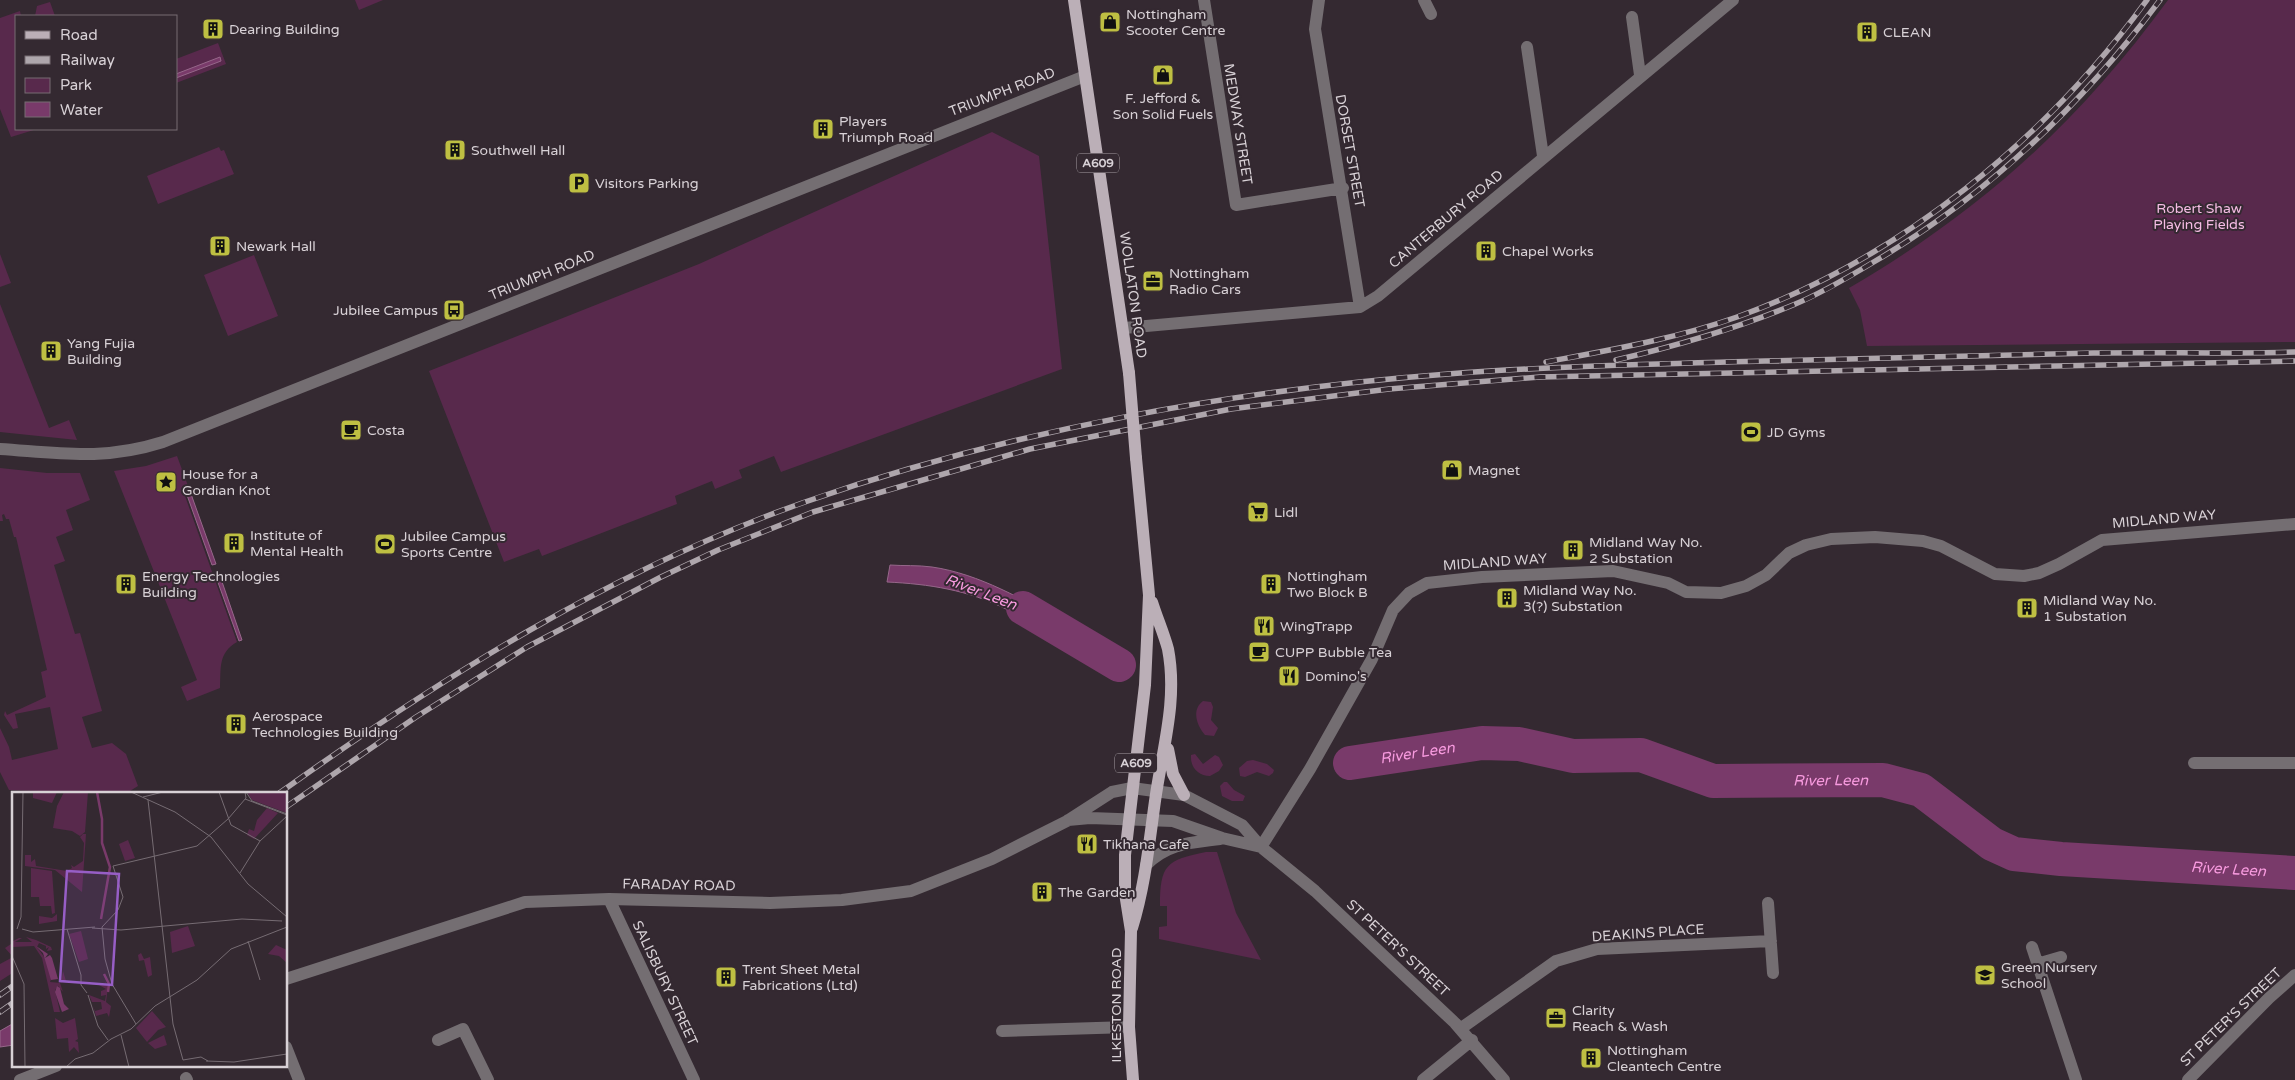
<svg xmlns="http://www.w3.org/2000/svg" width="2295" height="1080" font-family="'Varela Round',sans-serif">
<rect width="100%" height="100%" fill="#342931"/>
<path fill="#58294c" d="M355,0H383L359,10Z
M2168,0H2295V342L1867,346L1860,310L1849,288C1981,211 2078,123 2168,0Z
M50,2L55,16H35L37,6Z
M20,11L21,16H16V129H37L11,137L0,109V18Z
M218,43L226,64L176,83V59Z
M992,132L1039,156L1062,369L781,472L774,456L739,470L742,478L715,489L712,481L675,496L677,504L542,556L539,549L504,562L429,371L699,264Z
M219,147L221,151L224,150L234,174L158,204L147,176Z
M0,254L11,283L0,287Z
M254,255L278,316L228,336L204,275Z
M0,304L49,428L69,420L77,440L0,432Z
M177,456L191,494L185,496L237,642C218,653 221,668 220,688L187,701L181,687L197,680L114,471L146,466Z
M0,468L47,473H80L90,500L66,510L73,530L56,537L65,561L54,565L75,634L80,633L102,711L82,717L92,748L112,743L126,754L138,786L125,794L9,790L0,772V728L9,747L12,760L58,749L50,707L15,714L18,728L13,729L4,715L5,711L7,715L46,697L41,672L47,670L16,537H14L9,519H6L4,514L2,515L3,521H0Z
M1203,701L1211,702L1213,707L1211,720L1218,728L1214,736L1205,735C1197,726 1191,710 1203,701Z
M1195,754L1203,764L1215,755L1219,757L1223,765L1219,771L1210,776C1198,776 1190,767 1191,755Z
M1253,760L1267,764L1274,770L1273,773L1269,776L1257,772L1245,777L1240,776L1239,768L1247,761Z
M1224,782H1227L1234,790L1245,796L1243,801H1232L1222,796L1220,786Z
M1206,852H1217L1236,913L1261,960L1159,939V927L1167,926V906H1160C1160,865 1166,860 1206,852Z
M14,942V972L0,981V964L13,957L5,948Z"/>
<path fill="#793a6a" stroke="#96678a" d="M220,57L221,61L176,78V74Z
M191,494L216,564L212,565L187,495Z
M890,565C903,566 918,565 932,567C980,574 1023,600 1066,623L1061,639C1042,630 1025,618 1006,609C968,590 929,584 887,582Z
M219,573L242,640L239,641L215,574Z
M14,1023V1045L0,1047V1031Z"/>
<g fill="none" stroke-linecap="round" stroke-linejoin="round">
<g stroke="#793a6a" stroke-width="34">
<path d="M1023,608L1119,665"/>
<path id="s1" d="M1350,763L1482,743L1519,744L1573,756L1641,755L1713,781L1883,780L1921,790L1992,844L2014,854L2061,859L2295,873"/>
</g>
<path stroke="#746e72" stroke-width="12" d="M1204,0L1236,205L1343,188
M1319,0L1315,29L1360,307
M1424,0L1431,14
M1632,17L1640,75
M1527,47L1543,156
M1124,328L1360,307L1378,296L1733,0
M0,449C60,453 103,461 163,442L1085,76
M2194,763H2295
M1068,820L1090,818L1173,821L1222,838L1261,847
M1261,847L1310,769L1372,659L1393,610L1409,593L1427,583L1482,577L1613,571L1668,583L1686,592L1721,593L1746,586L1766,575L1789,553L1806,545L1831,539L1875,537L1923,541L1941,546L1995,574L2024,576L2039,573L2059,564L2102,540L2295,524
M1146,865C1168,843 1190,843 1220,839
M609,899L694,1080
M1768,903L1773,973
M2032,947L2076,1080
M2037,964L2061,957
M286,979L525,902L609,899L770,903L842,900L911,891L992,859L1067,821L1112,792L1132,788L1184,795L1242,825L1261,847L1315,891L1455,1023L1504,1080
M1460,1029L1556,961L1597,949L1771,941
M1002,1031L1129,1027
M438,1040L463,1029L488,1080
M286,1047L299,1080
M186,1078L187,1080
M20,1080L56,1066
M1423,1080L1472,1040
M2188,1080L2269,998L2295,975"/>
<path stroke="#bbafb7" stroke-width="12" d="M1074,0L1129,373
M1168,749L1173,774L1184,795
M1132,928C1145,886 1149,844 1155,801C1162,750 1178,701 1168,649C1164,634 1157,618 1152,602
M1133,1080L1129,1027L1131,931L1125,893V855L1145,685L1149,595L1136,458"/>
<g stroke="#aea6ac" stroke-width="5.5">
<path id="rail" d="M1616,360C1676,346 1735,329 1793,305C1820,294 1847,278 1872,263C1987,196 2081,106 2160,0
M1546,362C1610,350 1675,339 1737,317C1901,258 2045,140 2147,0
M278,794C442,677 614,569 805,502C1008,431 1234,390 1448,374C1553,366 1659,364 1765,361C1875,359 1984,355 2094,353C2161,352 2228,354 2295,352
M286,807L416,717L527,647L661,577L718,550L813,512L1030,449L1231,409L1389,389L1540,377L2295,361
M0,995L14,985
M0,1012L14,1002"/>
</g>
<use href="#rail" stroke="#342931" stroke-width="4" stroke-dasharray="11" stroke-linecap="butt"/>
<path stroke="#bbafb7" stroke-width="12" d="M1129,373L1136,458"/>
</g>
<defs>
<g id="shop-square" transform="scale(1.125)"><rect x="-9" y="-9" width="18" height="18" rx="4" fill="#bebf42" stroke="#342931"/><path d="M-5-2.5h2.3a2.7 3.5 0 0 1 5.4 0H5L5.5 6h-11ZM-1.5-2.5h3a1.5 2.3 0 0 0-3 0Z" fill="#111"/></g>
<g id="building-square" transform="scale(1.125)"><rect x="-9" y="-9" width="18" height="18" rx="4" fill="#bebf42" stroke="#342931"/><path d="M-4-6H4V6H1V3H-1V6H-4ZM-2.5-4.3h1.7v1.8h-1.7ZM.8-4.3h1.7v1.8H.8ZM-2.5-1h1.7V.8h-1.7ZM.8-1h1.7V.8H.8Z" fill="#111"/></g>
<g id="parking-square" transform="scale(1.125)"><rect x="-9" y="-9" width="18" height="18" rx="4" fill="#bebf42" stroke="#342931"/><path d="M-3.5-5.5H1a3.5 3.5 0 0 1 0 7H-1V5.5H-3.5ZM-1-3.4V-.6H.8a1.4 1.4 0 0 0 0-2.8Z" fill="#111"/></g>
<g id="office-square" transform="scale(1.125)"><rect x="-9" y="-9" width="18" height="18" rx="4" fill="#bebf42" stroke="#342931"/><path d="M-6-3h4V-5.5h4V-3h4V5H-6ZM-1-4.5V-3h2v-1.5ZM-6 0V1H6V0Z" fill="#111"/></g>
<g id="bus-square" transform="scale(1.125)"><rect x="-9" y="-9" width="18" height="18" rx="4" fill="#bebf42" stroke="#342931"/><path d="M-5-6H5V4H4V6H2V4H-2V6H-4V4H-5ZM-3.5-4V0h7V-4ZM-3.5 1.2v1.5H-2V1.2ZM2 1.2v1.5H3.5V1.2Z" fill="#111"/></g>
<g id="cafe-square" transform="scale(1.125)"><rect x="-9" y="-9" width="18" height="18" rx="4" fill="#bebf42" stroke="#342931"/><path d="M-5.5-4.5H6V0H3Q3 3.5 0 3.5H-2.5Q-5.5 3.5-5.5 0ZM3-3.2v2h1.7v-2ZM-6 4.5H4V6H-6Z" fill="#111"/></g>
<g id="stadium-square" transform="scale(1.125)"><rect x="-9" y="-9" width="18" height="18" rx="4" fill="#bebf42" stroke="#342931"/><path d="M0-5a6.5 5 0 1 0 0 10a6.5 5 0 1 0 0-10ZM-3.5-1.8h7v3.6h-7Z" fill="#111"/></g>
<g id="sight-square" transform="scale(1.125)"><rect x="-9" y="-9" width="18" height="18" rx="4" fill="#bebf42" stroke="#342931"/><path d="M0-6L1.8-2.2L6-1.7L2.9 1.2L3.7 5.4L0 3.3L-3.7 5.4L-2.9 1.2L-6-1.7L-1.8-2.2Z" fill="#111"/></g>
<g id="supermarket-square" transform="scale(1.125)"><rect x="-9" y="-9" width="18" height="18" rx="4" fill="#bebf42" stroke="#342931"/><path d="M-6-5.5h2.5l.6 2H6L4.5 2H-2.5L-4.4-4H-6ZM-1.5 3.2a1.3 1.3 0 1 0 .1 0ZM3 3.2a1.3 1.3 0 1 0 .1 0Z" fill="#111"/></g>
<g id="restaurant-square" transform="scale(1.125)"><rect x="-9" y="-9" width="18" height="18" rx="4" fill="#bebf42" stroke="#342931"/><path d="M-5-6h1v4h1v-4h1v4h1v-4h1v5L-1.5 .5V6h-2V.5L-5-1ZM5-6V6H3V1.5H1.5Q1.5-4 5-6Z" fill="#111"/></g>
<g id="school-square" transform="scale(1.125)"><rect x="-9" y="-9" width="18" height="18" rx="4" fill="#bebf42" stroke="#342931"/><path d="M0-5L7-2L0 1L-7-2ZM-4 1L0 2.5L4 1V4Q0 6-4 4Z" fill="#111"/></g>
</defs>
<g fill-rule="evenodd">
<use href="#shop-square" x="1110" y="22"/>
<use href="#building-square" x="213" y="29"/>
<use href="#building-square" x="1867" y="32"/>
<use href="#shop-square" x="1163" y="75"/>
<use href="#building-square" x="823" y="129"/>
<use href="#building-square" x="455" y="150"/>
<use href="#parking-square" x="579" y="183"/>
<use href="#building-square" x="220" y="246"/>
<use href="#building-square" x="1486" y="251"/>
<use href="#office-square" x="1153" y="281"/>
<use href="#bus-square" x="454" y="310"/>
<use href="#building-square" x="51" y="351"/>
<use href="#cafe-square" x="351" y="430"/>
<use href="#stadium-square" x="1751" y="432"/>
<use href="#shop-square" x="1452" y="470"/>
<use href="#sight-square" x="166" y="482"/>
<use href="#supermarket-square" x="1258" y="512"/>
<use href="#building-square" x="234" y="543"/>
<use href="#stadium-square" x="385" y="544"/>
<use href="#building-square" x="1573" y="550"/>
<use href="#building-square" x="126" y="584"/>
<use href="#building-square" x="1271" y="584"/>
<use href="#building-square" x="1507" y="598"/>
<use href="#building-square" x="2027" y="608"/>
<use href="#restaurant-square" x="1264" y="626"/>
<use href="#cafe-square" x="1259" y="652"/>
<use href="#restaurant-square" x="1289" y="676"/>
<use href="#building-square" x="236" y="724"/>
<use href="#restaurant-square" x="1087" y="844"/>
<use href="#building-square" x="1042" y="892"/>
<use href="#school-square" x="1985" y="975"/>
<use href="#building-square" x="726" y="977"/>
<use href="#office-square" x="1556" y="1018"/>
<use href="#building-square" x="1591" y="1058"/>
</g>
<g text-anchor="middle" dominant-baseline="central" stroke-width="4" stroke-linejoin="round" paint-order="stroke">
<g fill="#342931" stroke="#a79fa4" stroke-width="1">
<rect x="1077" y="153.5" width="42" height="19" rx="4"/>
<rect x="1115" y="753.5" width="42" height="19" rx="4"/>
</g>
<g font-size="12" font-weight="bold" fill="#d8d1d6">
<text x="1098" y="163">A609</text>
<text x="1136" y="763">A609</text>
</g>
<g font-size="14" fill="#d8d1d6" stroke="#342931" text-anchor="start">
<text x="1126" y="14">Nottingham<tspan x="1126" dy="16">Scooter Centre</tspan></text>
<text x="229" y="29">Dearing Building</text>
<text x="1883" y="32">CLEAN</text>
<text x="1163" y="98" text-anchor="middle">F. Jefford &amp;<tspan x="1163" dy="16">Son Solid Fuels</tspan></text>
<text x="839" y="121">Players<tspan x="839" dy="16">Triumph Road</tspan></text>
<text x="471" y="150">Southwell Hall</text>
<text x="595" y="183">Visitors Parking</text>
<text x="236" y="246">Newark Hall</text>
<text x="1502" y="251">Chapel Works</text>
<text x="1169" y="273">Nottingham<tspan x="1169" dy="16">Radio Cars</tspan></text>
<text x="438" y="310" text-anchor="end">Jubilee Campus</text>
<text x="67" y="343">Yang Fujia<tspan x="67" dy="16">Building</tspan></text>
<text x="367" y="430">Costa</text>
<text x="1767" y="432">JD Gyms</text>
<text x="1468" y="470">Magnet</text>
<text x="182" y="474">House for a<tspan x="182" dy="16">Gordian Knot</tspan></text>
<text x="1274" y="512">Lidl</text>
<text x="250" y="535">Institute of<tspan x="250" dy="16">Mental Health</tspan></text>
<text x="401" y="536">Jubilee Campus<tspan x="401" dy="16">Sports Centre</tspan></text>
<text x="1589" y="542">Midland Way No.<tspan x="1589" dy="16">2 Substation</tspan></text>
<text x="142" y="576">Energy Technologies<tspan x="142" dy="16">Building</tspan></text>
<text x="1287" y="576">Nottingham<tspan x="1287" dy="16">Two Block B</tspan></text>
<text x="1523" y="590">Midland Way No.<tspan x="1523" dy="16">3(?) Substation</tspan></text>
<text x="2043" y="600">Midland Way No.<tspan x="2043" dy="16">1 Substation</tspan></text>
<text x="1280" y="626">WingTrapp</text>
<text x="1275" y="652">CUPP Bubble Tea</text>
<text x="1305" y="676">Domino's</text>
<text x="252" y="716">Aerospace<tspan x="252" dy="16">Technologies Building</tspan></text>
<text x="1103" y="844">Tikhana Cafe</text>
<text x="1058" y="892">The Garden</text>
<text x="2001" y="967">Green Nursery<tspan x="2001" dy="16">School</tspan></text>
<text x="742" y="969">Trent Sheet Metal<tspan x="742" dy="16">Fabrications (Ltd)</tspan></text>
<text x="1572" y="1010">Clarity<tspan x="1572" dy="16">Reach &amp; Wash</tspan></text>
<text x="1607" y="1050">Nottingham<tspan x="1607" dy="16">Cleantech Centre</tspan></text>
</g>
<g font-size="14" fill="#d8d1d6" stroke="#342931">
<text transform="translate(1002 92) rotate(-21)">TRIUMPH ROAD</text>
<text transform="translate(1238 124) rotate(81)">MEDWAY STREET</text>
<text transform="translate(1350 151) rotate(80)">DORSET STREET</text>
<text transform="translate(1446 219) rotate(-40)">CANTERBURY ROAD</text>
<text transform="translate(542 275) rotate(-22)">TRIUMPH ROAD</text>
<text transform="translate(1133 295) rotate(82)">WOLLATON ROAD</text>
<text transform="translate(2164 519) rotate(-5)">MIDLAND WAY</text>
<text transform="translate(1495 562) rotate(-4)">MIDLAND WAY</text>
<text transform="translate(679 885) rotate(1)">FARADAY ROAD</text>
<text transform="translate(1648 933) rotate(-4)">DEAKINS PLACE</text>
<text transform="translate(1398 948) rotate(43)">ST PETER'S STREET</text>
<text transform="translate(665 983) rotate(65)">SALISBURY STREET</text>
<text transform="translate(1116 1005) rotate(-90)">ILKESTON ROAD</text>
<text transform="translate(2231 1017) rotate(-44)">ST PETER'S STREET</text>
</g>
<g font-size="14" fill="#f5bce4" stroke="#342931">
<text x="2199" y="208">Robert Shaw<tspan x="2199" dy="16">Playing Fields</tspan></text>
</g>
<g font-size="15" font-style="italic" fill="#f79ade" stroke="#342931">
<text transform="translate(981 592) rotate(21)">River Leen</text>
<text stroke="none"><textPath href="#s1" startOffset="68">River Leen</textPath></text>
<text stroke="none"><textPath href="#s1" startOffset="488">River Leen</textPath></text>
<text stroke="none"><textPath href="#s1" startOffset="908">River Leen</textPath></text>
</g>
</g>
<g transform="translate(12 792)">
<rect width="275" height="275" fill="#342931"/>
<path d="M21,0H45L40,11L21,6ZM52,0H76L73,40L68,44L60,39L41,36L45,14ZM235,0H275V21L240,8ZM255,16L266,21L242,47L235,43L237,37L242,39L245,28ZM71,42H74L70,100L43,78L13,74V50V63H19V70L23,67L24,74L55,79L60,76L59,73L62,75L71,69L72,51L68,45ZM116,48L123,66L113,69L107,52ZM19,76L40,79L43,121L40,122L39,114H28L27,105H19ZM45,122V129L27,132V124L40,126ZM176,134L183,154L160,161L158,140ZM69,139L76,167L67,170L57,142ZM14,145L24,148L39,155L40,158L35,159L37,155L34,157V154L27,151L25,155L35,169L40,185L38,190L49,191L51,179L54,189L48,191L51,200L46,194L43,198L48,220H42L30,166L22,154L0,155V149L1,152V149L7,146H10L3,150H20ZM264,153L275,158V171L267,164L256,162ZM129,161L132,167L138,165L140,183L136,185L132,168L127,169L126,163ZM93,189L96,195L94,210L99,214L97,225L95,221L84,224L81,214L83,219L90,217L89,210H80L77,203L93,209L94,203L89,204V199L94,197L87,193H94ZM140,219L154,235L146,238L135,250L124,236ZM43,226L51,231L63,226L66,247L63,249L66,250L67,261L62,255L57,260L56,246L45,247ZM152,243L155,253L143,257L136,251Z" fill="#58294c"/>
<path d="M24,154L36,162L33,166L38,163L40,166L46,187L39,188L31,161ZM45,194L48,196L52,212L57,217L50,220L43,200Z" fill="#793a6a"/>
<path fill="none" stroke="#793a6a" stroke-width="2.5" d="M85,0L90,27V51L98,75L89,127M92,182L97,192L96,200"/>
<path fill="none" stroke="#766c73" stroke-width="1" d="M119,0L163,20L199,45L236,92L275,125M207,0L219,33L248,49M234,0L240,9L275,22M131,5L151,0M233,7L275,23M136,8L161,232L171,268L189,265L196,269M228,81L248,49L275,24M80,136L109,138L230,127L270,129M5,137L9,125L11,0M10,137L21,140L83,135M55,137L69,183V193L75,201M236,149L248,188M0,164L12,192L13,275M76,203L86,234L96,248M124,232L100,192L93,167L90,135L106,118L111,105L101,74L185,54L216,27L234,6L233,0M109,243L117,275M194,269L222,270L275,262M54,275L63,267L81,261L99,247L119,237L143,214L185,188L219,157L275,135"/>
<path fill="#975ec6" fill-opacity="0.15" stroke="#975ec6" stroke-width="2.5" d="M55,79L107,82L100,193L48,189Z"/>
<rect width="275" height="275" fill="none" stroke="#d8d1d6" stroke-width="2.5"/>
</g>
<rect x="15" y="15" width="162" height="115" fill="#342931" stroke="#766c73"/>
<rect x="25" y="31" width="25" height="8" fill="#bbafb7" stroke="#766c73"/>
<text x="60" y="40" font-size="15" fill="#d8d1d6">Road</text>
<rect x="25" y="56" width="25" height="8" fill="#aea6ac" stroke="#766c73"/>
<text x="60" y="65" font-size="15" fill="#d8d1d6">Railway</text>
<rect x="25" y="78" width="25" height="15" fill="#58294c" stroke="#766c73"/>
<text x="60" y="90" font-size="15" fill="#d8d1d6">Park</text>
<rect x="25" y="102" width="25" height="15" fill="#793a6a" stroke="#766c73"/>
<text x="60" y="115" font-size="15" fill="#d8d1d6">Water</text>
</svg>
